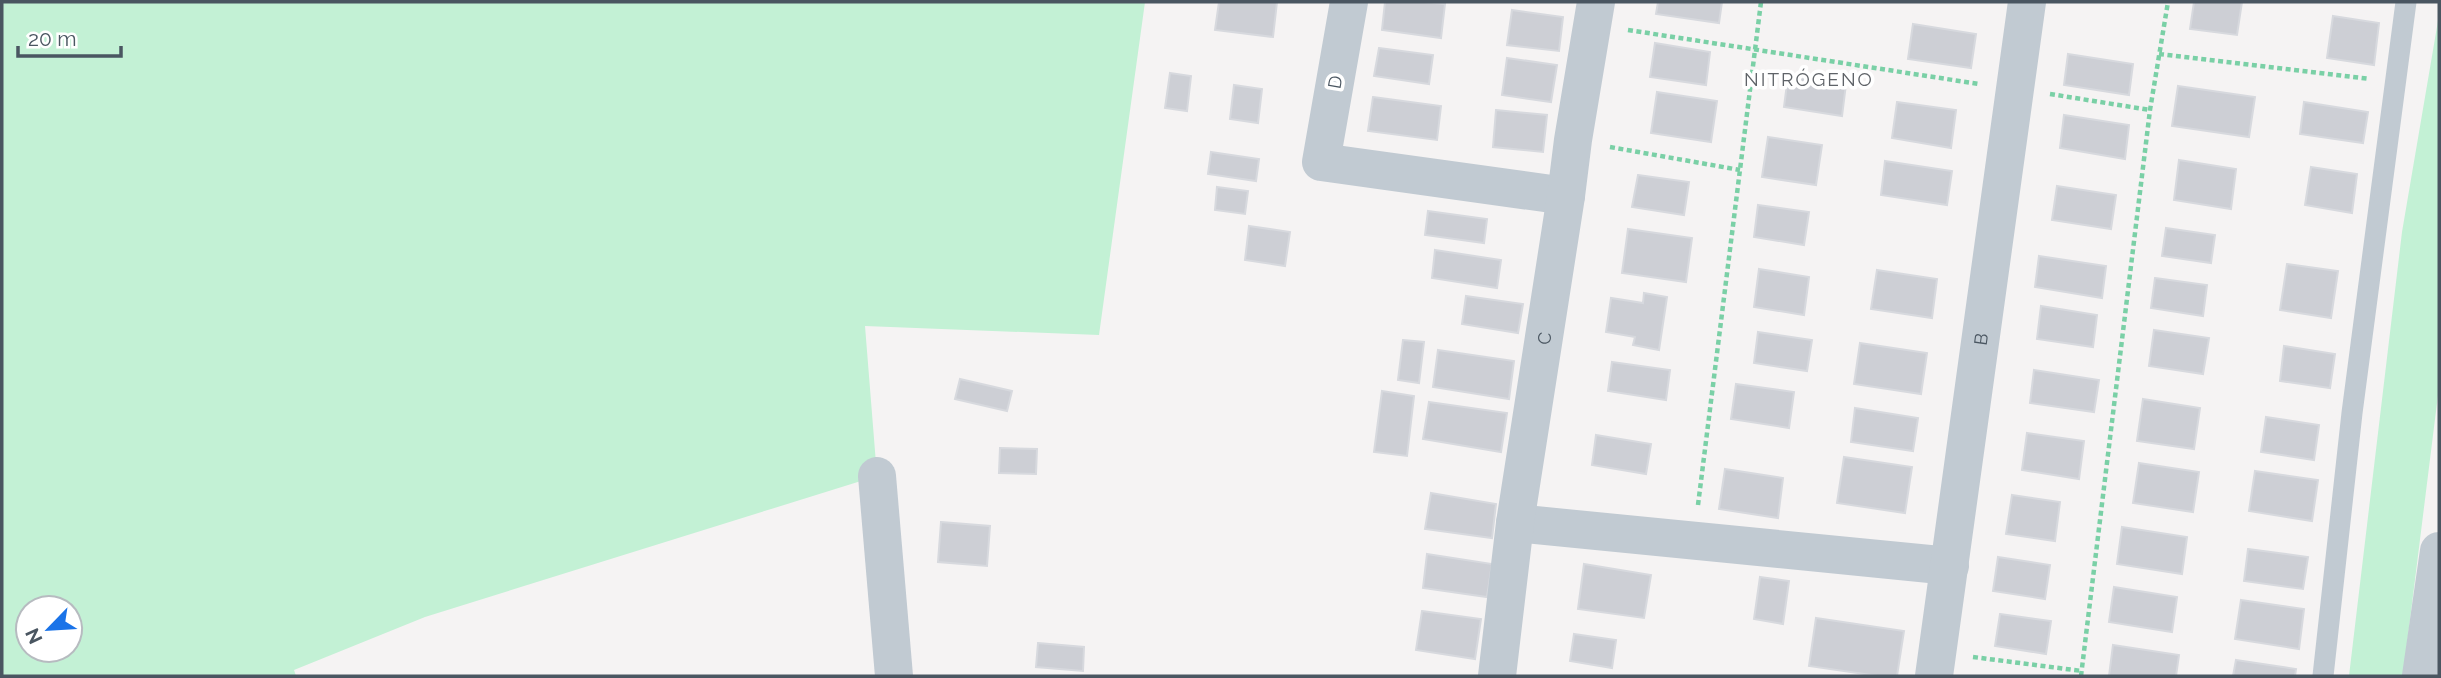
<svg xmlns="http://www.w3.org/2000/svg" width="2441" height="678" font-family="Raleway,sans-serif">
<rect width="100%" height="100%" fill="#f5f3f3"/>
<path fill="#c3f1d5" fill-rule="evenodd" d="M2,2H1145L1099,335L865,326L877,476L425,617L294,670L296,676H2ZM28,608H70V650H28Z
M2439,15V387L2403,676H2349L2402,232Z"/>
<path fill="#cdcfd5" stroke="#d7d9de" stroke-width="2" d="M1219,2H1277L1273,37L1215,30Z
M1385,2H1425L1445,4L1441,38L1382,30Z
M1658,2H1722L1719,23L1656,14Z
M2194,2H2242L2237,35L2190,29Z
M1512,10L1563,17L1559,51L1507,45Z
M2333,16L2379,23L2374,65L2327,58Z
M1913,24L1976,34L1971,68L1908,59Z
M1655,43L1710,52L1706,85L1650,77Z
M1379,48L1433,55L1429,84L1374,76Z
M2068,54L2133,64L2129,95L2064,85Z
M1507,58L1557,65L1551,102L1502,95Z
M1170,73L1191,76L1187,111L1165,108Z
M1788,76L1846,84L1842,116L1784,107Z
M1234,85L1262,89L1258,123L1230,119Z
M2178,86L2255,97L2249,137L2172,126Z
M1657,92L1717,101L1711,142L1651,133Z
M1373,97L1441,106L1437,140L1368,131Z
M1897,102L1956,110L1951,148L1892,138Z
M2304,102L2368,112L2363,143L2300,134Z
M1496,110L1547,115L1543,152L1493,147Z
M2064,115L2129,125L2125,159L2060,148Z
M1768,137L1822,145L1816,185L1762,177Z
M1211,152L1259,159L1256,181L1208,174Z
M2179,160L2236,169L2231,209L2174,200Z
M1885,161L1952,171L1947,205L1881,195Z
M2311,167L2357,174L2352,213L2305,205Z
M1638,175L1689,182L1684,215L1632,207Z
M2057,186L2116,195L2111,229L2052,220Z
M1217,187L1248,191L1245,214L1215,210Z
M1758,205L1809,212L1804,245L1754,237Z
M1428,211L1487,219L1484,243L1425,235Z
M1249,226L1290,232L1285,266L1245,260Z
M2166,228L2215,235L2211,263L2162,256Z
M1628,229L1692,238L1686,282L1622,273Z
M1435,250L1501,260L1497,288L1432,278Z
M2039,256L2106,266L2102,298L2035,287Z
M2287,264L2338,271L2331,318L2280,310Z
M1759,269L1809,277L1804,315L1754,307Z
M1877,270L1937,279L1932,318L1871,309Z
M2155,278L2207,285L2203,316L2151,308Z
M1644,293L1667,297L1659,350L1633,345L1635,337L1606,332L1611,298L1643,303Z
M1466,296L1523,304L1518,333L1462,324Z
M2041,306L2097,315L2093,347L2037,339Z
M2154,330L2209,338L2203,374L2149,366Z
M1758,332L1812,340L1807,371L1754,363Z
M1403,340L1424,342L1419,383L1398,380Z
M1860,343L1927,353L1921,394L1854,384Z
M2284,346L2335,354L2330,388L2280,381Z
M1438,350L1514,361L1509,399L1433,387Z
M1612,362L1670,370L1666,400L1608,391Z
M2034,370L2099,380L2094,412L2030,403Z
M960,379L1012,391L1007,411L955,399Z
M1736,384L1794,392L1789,428L1731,419Z
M1382,391L1414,396L1407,456L1374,452Z
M2143,399L2200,408L2194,449L2137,441Z
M1429,402L1507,413L1501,452L1423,439Z
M1855,408L1918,418L1913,451L1851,442Z
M2266,417L2319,425L2314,460L2261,452Z
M2027,433L2084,441L2079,479L2022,470Z
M1596,435L1651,444L1646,474L1592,465Z
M1000,448L1037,449L1036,474L999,473Z
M1844,457L1912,467L1905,513L1837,503Z
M2139,463L2199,472L2193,512L2133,503Z
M1725,469L1783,478L1778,518L1719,509Z
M2255,471L2318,480L2312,521L2249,511Z
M1431,493L1496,504L1492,538L1425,529Z
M2012,495L2060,502L2055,541L2006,534Z
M941,522L990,526L987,566L938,562Z
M2122,527L2187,537L2182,574L2117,564Z
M2248,549L2308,557L2303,589L2244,581Z
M1427,554L1492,564L1487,597L1423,588Z
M1998,557L2050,565L2045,599L1993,591Z
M1584,564L1651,575L1644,618L1578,609Z
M1760,577L1789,581L1783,624L1754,619Z
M2114,587L2177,597L2172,632L2109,622Z
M2241,600L2304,609L2299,649L2235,639Z
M1422,611L1481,619L1475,659L1416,650Z
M2000,614L2051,621L2046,654L1995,646Z
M1816,618L1904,631L1897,676H1878L1809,666Z
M1574,634L1616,640L1612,668L1570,661Z
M1038,643L1084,647L1083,671L1036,667Z
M2113,645L2179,655L2176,676H2109Z
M2236,660L2296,669L2295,676H2233Z"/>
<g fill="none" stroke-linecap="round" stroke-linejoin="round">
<path stroke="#7ad0a6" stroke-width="4.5" stroke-dasharray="5 3.5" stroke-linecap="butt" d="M1628,30L1979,84
M2159,54L2370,79
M2050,94L2150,110
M1610,147L1740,170
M1698,505L1761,2
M1973,657L2082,671
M2081,676L2150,110L2168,2"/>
<path stroke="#c1cad2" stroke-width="21" d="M2323,676L2352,413L2406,2"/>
<g stroke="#c1cad2" stroke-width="38">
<path d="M1349,2L1321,162L1566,196"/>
<path d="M877,476L894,676"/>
<path d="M1515,523L1950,566"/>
<path id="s1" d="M1497,676L1515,523L1566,196L1573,140L1596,2"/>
<path id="s2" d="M1934,676L2027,2"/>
<path d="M2421,676L2439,551"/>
</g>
</g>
<g text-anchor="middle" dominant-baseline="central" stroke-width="7" stroke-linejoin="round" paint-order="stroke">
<g font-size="18" fill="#4a5661" stroke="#fff">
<text transform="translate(1335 82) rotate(-80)">D</text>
<text stroke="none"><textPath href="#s1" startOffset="341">C</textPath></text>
<text stroke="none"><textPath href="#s2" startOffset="340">B</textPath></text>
</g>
<g font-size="19" letter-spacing="2" fill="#5f6368" stroke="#fff">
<text x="1809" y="79">NITRÓGENO</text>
</g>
</g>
<rect width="2441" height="678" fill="none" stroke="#4a5661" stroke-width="7"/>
<g transform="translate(49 629) rotate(245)"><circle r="33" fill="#ffffff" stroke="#b7bbc0" stroke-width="2"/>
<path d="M0-5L12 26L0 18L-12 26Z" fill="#1a73e8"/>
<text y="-10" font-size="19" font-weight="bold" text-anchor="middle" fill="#4a5661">N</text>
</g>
<path d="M18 46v10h103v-10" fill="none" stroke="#4a5661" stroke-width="3.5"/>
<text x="28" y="46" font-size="21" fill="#4a5661" stroke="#ffffff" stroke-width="5" paint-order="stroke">20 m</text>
</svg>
